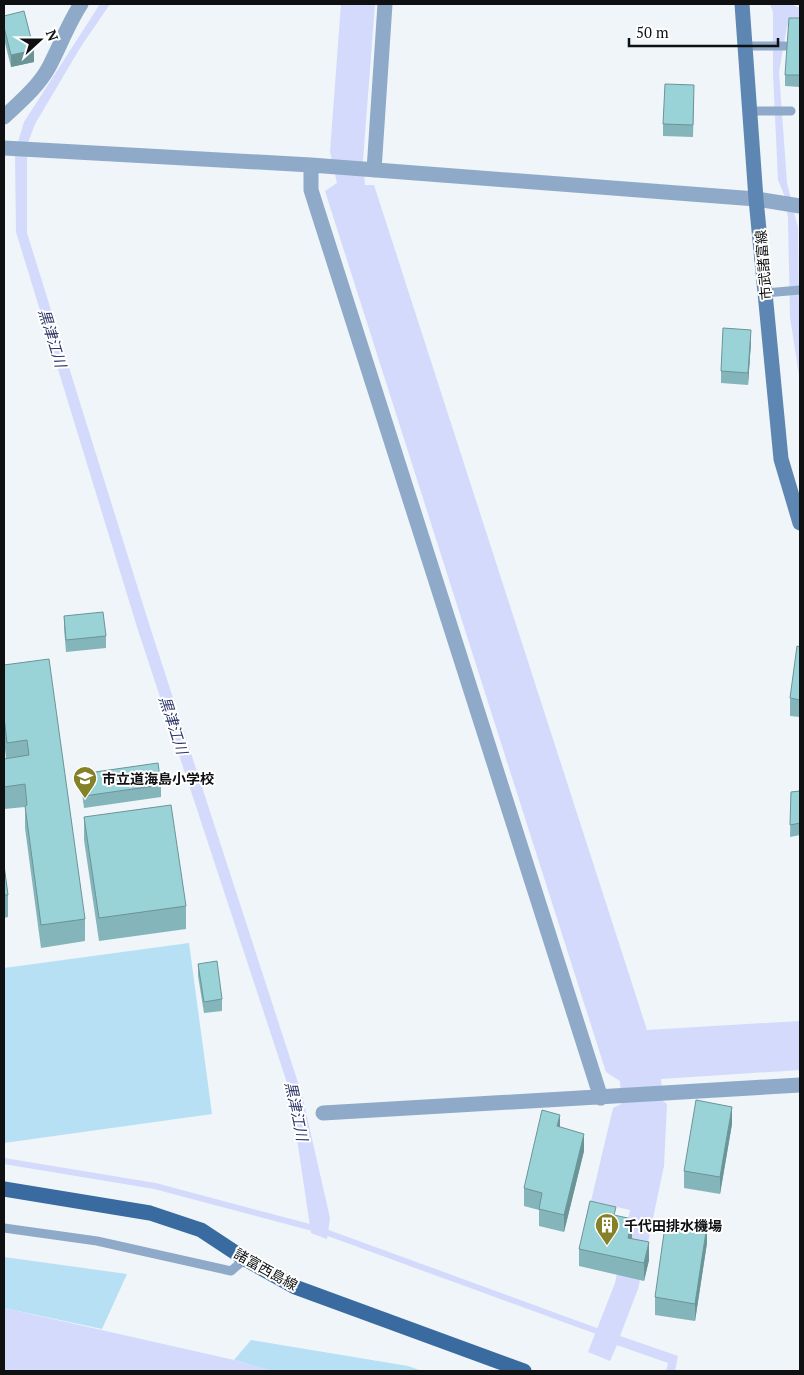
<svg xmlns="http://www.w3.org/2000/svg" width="804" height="1375" font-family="'PT Serif','Noto Sans JP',serif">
<rect width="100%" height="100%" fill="#eff5f8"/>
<path fill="#b7e0f4" d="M189,943L212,1114L4,1143V968Z
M4,1257L127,1274L102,1329L4,1308Z
M251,1340L408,1366L422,1371H272L234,1360Z"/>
<path fill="#d3dafc" d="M100,4H110L80,48L35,124L27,145V233L150,627L302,1095L330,1218L327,1239L311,1233L290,1092L137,627L16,232L15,152L24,122Z
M341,4H375L363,160L365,185H374L647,1030L800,1021V1070L661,1079L663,1101L667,1104L664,1166L638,1289L620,1336L678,1356L675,1371H666L668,1363L617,1345L610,1361L588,1352L615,1283L630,1210L591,1201L613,1108L621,1104L620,1081L606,1072L325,191L337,183L330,152Z
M770,4H790L800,8V22L787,26L779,72L787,183L798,228L800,382L790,317L788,218L785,197L778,180L773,73V12Z
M4,1308L234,1360L272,1371H4Z"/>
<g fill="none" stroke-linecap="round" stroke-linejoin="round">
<path stroke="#d3dafc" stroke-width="6" d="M4,1161L155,1186L317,1229
M320,1230L602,1333"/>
<path stroke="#8faac9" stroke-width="9" d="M745,46H785
M750,111H791
M765,293L800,290
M4,1228L97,1241L231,1271L245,1259"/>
<path stroke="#8faac9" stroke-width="15" d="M4,117C20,102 38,87 49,67C60,46 68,24 81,4
M4,148L311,165L756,199L800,206
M311,165V190L601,1098
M374,170L385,4
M323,1113L800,1085"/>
<path stroke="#5e86b2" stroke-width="15" d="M742,4L756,199L781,459L800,523"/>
<path stroke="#396ba1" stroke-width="15" d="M4,1189L150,1213L201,1230L245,1259L295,1287L524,1371"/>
</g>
<path fill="#84b5ba" d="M4,16L34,62L11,67L4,39Z
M800,18V87L785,86V75Z
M694,97L693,137L663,136V124Z
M751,342L748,385L721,383V371Z
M64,616L106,636V648L66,652L64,628Z
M800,647V717L790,716V698Z
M4,665L85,919V941L41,948L25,828V807L4,809V759L6,758L4,739Z
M81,774L161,785V797L84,808L81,786Z
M800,791V835L790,837L791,792Z
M84,817L186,906V929L99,941L84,840Z
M4,865L8,895V917L4,918Z
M198,964L222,999V1011L204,1013L198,976Z
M732,1124L720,1194L684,1188V1171Z
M560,1127L584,1151L564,1232L539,1226V1210L524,1206V1188Z
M616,1215L632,1236V1238L649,1260L644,1281L579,1266V1249Z
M707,1243L695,1321L655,1315V1297Z"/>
<path fill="#6b9497" d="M34,50V62L11,67V55Z
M751,330V342L748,385V373Z
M732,1107V1124L720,1194V1177Z
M560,1115V1132L557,1126Z
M584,1134V1151L564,1232V1215Z
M632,1219V1236L628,1255V1238Z
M707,1225V1243L695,1321V1304Z
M649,1242V1260L644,1281V1263Z"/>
<path fill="#99d3d8" stroke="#6b9497" d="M24,11L34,50L11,55L4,27V16Z
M789,18H800V75H785Z
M665,84L694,85L693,125L663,124Z
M723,328L751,330L748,373L721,371Z
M103,612L106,636L66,640L64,616Z
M797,646L800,647V700L790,698Z
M49,659L85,919L41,925L25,806L27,805L25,784L4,787V759L29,755L27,740L7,743L4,717V665Z
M158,763L161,785L84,796L81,774Z
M800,791V823L790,825L791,792Z
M171,805L186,906L99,918L84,817Z
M4,865L8,895H4Z
M217,961L222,999L204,1002L198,964Z
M696,1100L732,1107L720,1177L684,1171Z
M542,1110L560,1115L557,1126L584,1134L564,1215L539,1209L542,1193L524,1188Z
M590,1201L616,1207L614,1215L632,1219L628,1238L649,1242L644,1263L579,1249Z
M666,1219L707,1225L695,1304L655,1297Z"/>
<defs>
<g id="school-pin" transform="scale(1.25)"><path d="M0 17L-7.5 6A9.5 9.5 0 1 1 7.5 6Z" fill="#858129" stroke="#fff"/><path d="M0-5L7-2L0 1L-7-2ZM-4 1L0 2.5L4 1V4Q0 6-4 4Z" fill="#fff"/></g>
<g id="building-pin" transform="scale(1.25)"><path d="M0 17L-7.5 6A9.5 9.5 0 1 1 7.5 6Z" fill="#858129" stroke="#fff"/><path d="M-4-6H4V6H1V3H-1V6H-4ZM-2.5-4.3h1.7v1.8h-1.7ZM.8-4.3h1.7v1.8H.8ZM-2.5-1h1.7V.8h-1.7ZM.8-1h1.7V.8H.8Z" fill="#fff"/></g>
</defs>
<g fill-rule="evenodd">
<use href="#school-pin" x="85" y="778"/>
<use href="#building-pin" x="607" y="1225"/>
</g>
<g text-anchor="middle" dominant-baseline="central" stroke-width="4" stroke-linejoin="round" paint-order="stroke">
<g font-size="14" fill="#0e1011" stroke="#fff">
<text transform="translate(763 265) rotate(-95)">市武諸富線</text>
<text transform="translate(266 1269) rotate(29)">諸富西島線</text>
</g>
<g font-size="14" font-weight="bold" fill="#0e1011" stroke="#fff" text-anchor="start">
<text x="102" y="778">市立道海島小学校</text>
<text x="624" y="1225">千代田排水機場</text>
</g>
<g font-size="15" font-style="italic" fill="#2e3468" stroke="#fff">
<text transform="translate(53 338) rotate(73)">黒津江川</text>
<text transform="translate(174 725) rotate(72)">黒津江川</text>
<text transform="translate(297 1111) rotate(78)">黒津江川</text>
</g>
</g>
<rect width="804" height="1375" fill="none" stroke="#0e1011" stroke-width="10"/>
<g transform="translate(40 40) rotate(69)" stroke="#ffffff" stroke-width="4" paint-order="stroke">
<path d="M0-4L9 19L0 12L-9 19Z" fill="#0e1011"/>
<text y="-8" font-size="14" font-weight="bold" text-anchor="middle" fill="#0e1011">N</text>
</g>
<path d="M629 38v8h149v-8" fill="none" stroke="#0e1011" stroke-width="2.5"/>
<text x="636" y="38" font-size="15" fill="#0e1011" stroke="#ffffff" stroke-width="4" paint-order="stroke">50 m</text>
</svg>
